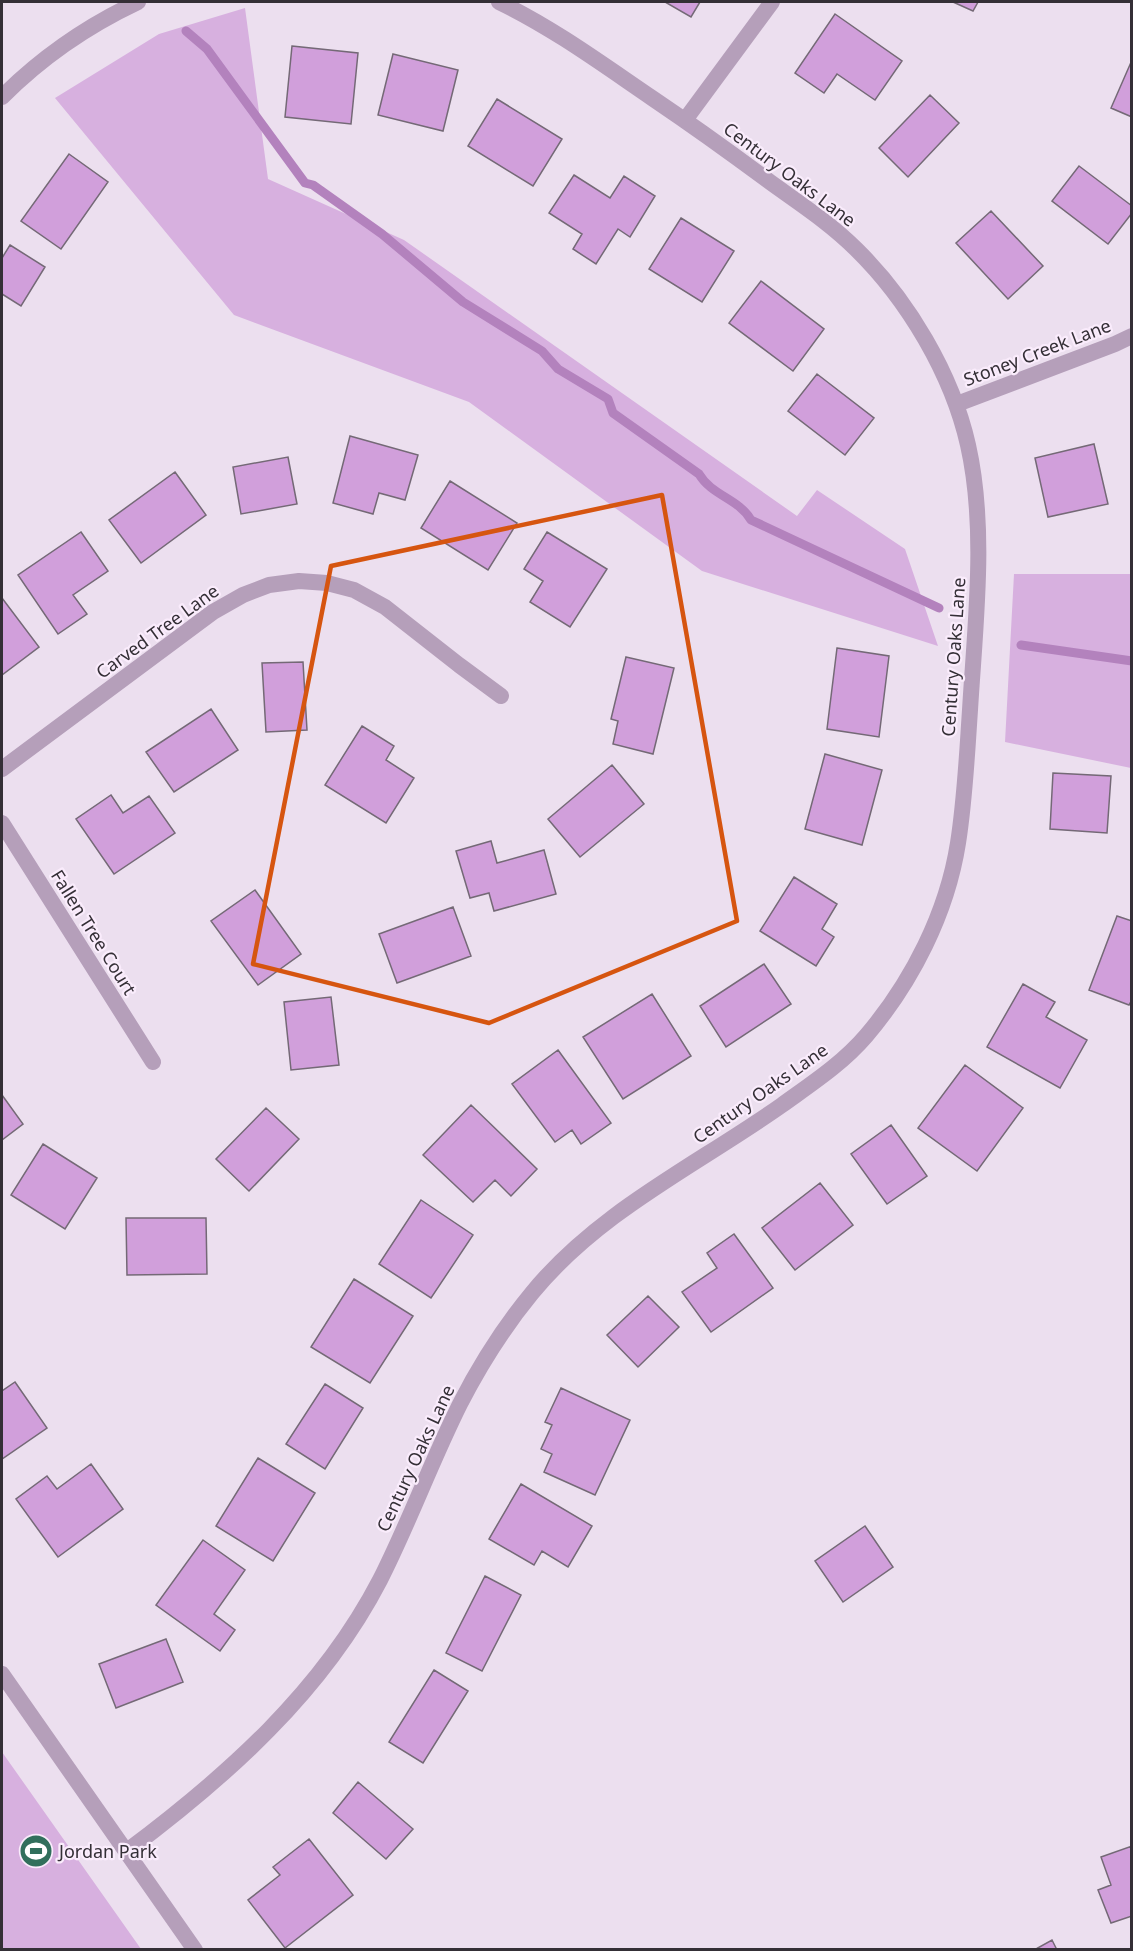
<svg xmlns="http://www.w3.org/2000/svg" width="1133" height="1951" font-family="'Noto Sans',sans-serif">
<rect width="100%" height="100%" fill="#ecdfef"/>
<path fill="#d7b0df" d="M245,8L268,179L404,240L797,516L817,490L905,549L938,646L702,571L469,402L234,315L55,98L159,34Z
M1014,574H1131V768L1005,742Z
M2,1752L141,1949H2Z"/>
<g fill="none" stroke-linecap="round" stroke-linejoin="round">
<path stroke="#b382bd" stroke-width="9" d="M186,31L207,49L305,183L313,185L382,234L463,302L542,351L558,369L608,399L613,413L699,474C712,496 738,498 751,520L939,608
M1021,645L1132,661"/>
</g>
<path fill="#d19fdb" stroke="#746976" stroke-width="1.5" d="M665,2H700L691,17Z
M953,2H978L973,11Z
M835,14L902,61L875,100L837,74L824,93L795,73Z
M292,46L358,53L351,124L285,117Z
M393,54L458,70L443,131L378,115Z
M1132,60V117L1111,108Z
M930,95L959,123L908,177L879,148Z
M497,99L562,139L533,186L468,146Z
M69,154L108,182L61,249L21,221Z
M1079,166L1132,206V213L1108,244L1052,201Z
M574,175L610,198L624,176L655,196L630,237L618,229L596,264L573,249L582,234L549,213Z
M991,211L1043,266L1008,299L956,243Z
M681,218L734,251L702,302L649,269Z
M10,245L45,267L21,306L2,294V258Z
M761,281L824,329L793,371L729,323Z
M817,374L874,418L845,455L788,411Z
M350,436L418,455L405,500L379,493L373,514L333,503Z
M1094,444L1108,504L1048,517L1035,458Z
M288,457L297,504L241,514L233,467Z
M175,472L206,515L141,563L109,520Z
M450,481L517,523L488,570L421,528Z
M81,532L108,571L73,595L87,614L58,634L18,575Z
M547,532L607,569L570,627L530,602L543,581L524,569Z
M2,598L39,647L2,675Z
M837,648L889,656L879,737L827,729Z
M626,657L674,668L653,754L613,744L618,721L611,719Z
M303,662L307,730L266,732L262,663Z
M211,709L238,750L174,792L146,752Z
M362,726L394,746L386,760L414,778L386,823L325,785Z
M825,754L882,770L862,845L805,829Z
M612,765L644,804L580,857L548,819Z
M1053,773L1111,776L1107,833L1050,829Z
M111,795L123,813L149,796L175,833L114,874L76,819Z
M491,841L497,863L544,850L556,894L494,911L489,893L470,898L456,851Z
M794,877L837,904L822,929L834,937L816,966L760,931Z
M255,890L301,954L258,985L211,921Z
M453,907L471,956L397,983L379,934Z
M1117,916L1132,921V1000L1129,1005L1089,990Z
M764,964L791,1004L726,1047L700,1006Z
M1023,984L1055,1002L1046,1017L1087,1040L1060,1088L987,1047Z
M652,994L691,1056L623,1099L583,1037Z
M331,997L339,1065L291,1070L284,1002Z
M558,1050L611,1123L581,1144L572,1130L555,1142L512,1084Z
M965,1065L1023,1108L977,1171L918,1128Z
M2,1095L23,1124L2,1140Z
M471,1105L537,1169L511,1196L495,1180L473,1202L423,1155Z
M266,1108L299,1139L249,1191L216,1159Z
M891,1125L927,1176L887,1204L851,1154Z
M43,1144L97,1178L65,1229L11,1195Z
M820,1183L853,1225L795,1270L762,1228Z
M421,1200L473,1235L431,1298L379,1264Z
M126,1218H206L207,1274L127,1275Z
M734,1234L773,1288L711,1332L682,1292L717,1268L707,1253Z
M354,1279L413,1316L370,1383L311,1347Z
M648,1296L679,1327L638,1367L607,1335Z
M15,1382L47,1428L2,1459V1391Z
M325,1384L363,1408L325,1469L286,1444Z
M561,1388L630,1420L595,1495L544,1472L552,1454L541,1449L552,1425L545,1422Z
M258,1458L315,1493L273,1561L216,1526Z
M91,1464L123,1509L58,1557L16,1499L47,1476L57,1489Z
M521,1484L592,1526L568,1567L542,1551L534,1565L489,1539Z
M865,1526L893,1567L843,1602L815,1561Z
M203,1540L245,1570L214,1614L235,1630L220,1651L156,1605Z
M485,1576L521,1595L482,1671L446,1653Z
M166,1639L183,1682L116,1708L99,1664Z
M434,1670L468,1691L423,1763L389,1742Z
M358,1782L413,1829L386,1859L333,1813Z
M309,1839L353,1895L285,1948L248,1900L280,1875L273,1867Z
M1132,1846V1916L1111,1923L1098,1890L1111,1885L1101,1857Z
M1052,1940L1057,1950H1034Z"/>
<g fill="none" stroke-linecap="round" stroke-linejoin="round">
<path stroke="#b59fba" stroke-width="16" d="M2,97C42,57 87,26 138,2
M685,120L772,2
M957,404L1115,344L1132,336
M2,769L213,612L243,595L269,585L299,581L327,583L354,590L385,607L459,665L501,696
M2,823L153,1062
M127,1851C226,1777 322,1692 380,1580C409,1523 431,1462 460,1404C480,1365 504,1327 532,1293C599,1211 697,1165 782,1105C811,1084 842,1064 866,1036C912,982 947,913 958,843C965,799 967,754 970,710C975,625 987,529 968,445C952,374 908,300 856,249C830,223 799,203 770,182C731,153 692,125 652,98C602,64 553,28 499,2"/>
<path stroke="#b59fba" stroke-width="16" d="M2,1674L195,1950"/>
</g>
<path fill="none" stroke="#d65510" stroke-width="4.5" stroke-linejoin="round" d="M662,495L737,921L489,1023L253,964L331,566Z"/>
<defs>
<g id="stadium-disc" transform="scale(1.725)"><circle r="9.5" fill="#316f5c" stroke="#faecfc"/><path d="M0-5a6.5 5 0 1 0 0 10a6.5 5 0 1 0 0-10ZM-3.5-1.8h7v3.6h-7Z" fill="#fff"/></g>
</defs>
<g fill-rule="evenodd">
<use href="#stadium-disc" x="36" y="1851"/>
</g>
<g text-anchor="middle" dominant-baseline="central" stroke-width="4.5" stroke-linejoin="round" paint-order="stroke">
<g font-size="18" fill="#342f36" stroke="#faecfc">
<text transform="translate(790 174) rotate(37)">Century Oaks Lane</text>
<text transform="translate(1037 352) rotate(-21)">Stoney Creek Lane</text>
<text transform="translate(157 631) rotate(-36)">Carved Tree Lane</text>
<text transform="translate(953 657) rotate(-86)">Century Oaks Lane</text>
<text transform="translate(94 932) rotate(58)">Fallen Tree Court</text>
<text transform="translate(760 1093) rotate(-35)">Century Oaks Lane</text>
<text transform="translate(415 1458) rotate(-65)">Century Oaks Lane</text>
</g>
<g font-size="18" fill="#342f36" stroke="#faecfc" text-anchor="start">
<text x="59" y="1851">Jordan Park</text>
</g>
</g>
<rect width="1133" height="1951" fill="none" stroke="#342f36" stroke-width="6"/>
</svg>
